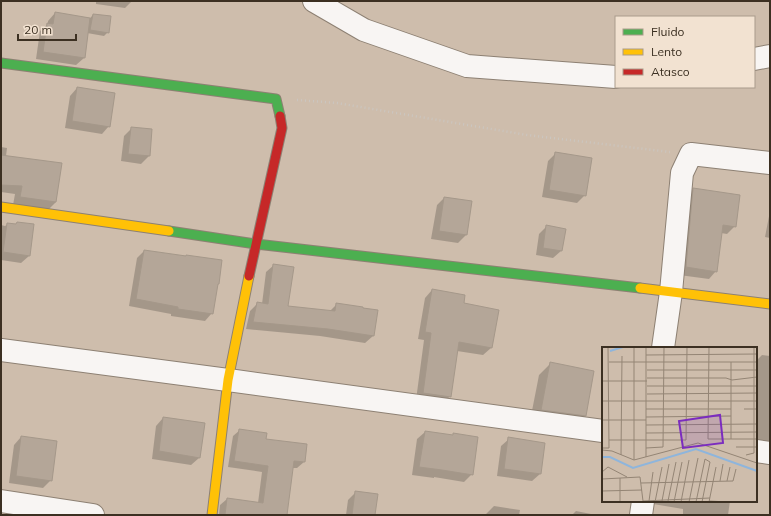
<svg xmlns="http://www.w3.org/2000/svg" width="771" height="516" font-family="Mulish,sans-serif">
<rect width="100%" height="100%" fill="#cebdac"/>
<path fill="#0003" d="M96,1H132L125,8L96,4Z
M55,13L90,18L93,15L108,32L104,36L87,33L84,58L76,65L36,59L40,31L48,24V21Z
M77,88L109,126L102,134L65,128L70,96Z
M132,128L151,130L149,156L141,164L121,161L124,136Z
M1,147L7,148L6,156L61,164L56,202L48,210L13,205L15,194L1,192Z
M555,154L585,195L577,203L542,197L548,161Z
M694,189L735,226L727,234L721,233L716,271L709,279L679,275L686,196Z
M444,198L471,202L466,235L458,243L431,239L437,205Z
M770,211V238L765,237Z
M8,224L29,256L21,263L1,260V225L5,226Z
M547,226L561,251L553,258L536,255L539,234Z
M144,251L212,313L205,321L171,316V314L129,306L137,258Z
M274,265L287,307L329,312L337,304L377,311L373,336L365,343L320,336L246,329L250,311L257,304H262L266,272Z
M432,290L463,304L491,348L483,355L457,351L450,396L443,404L416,400L424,340L418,339L425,298Z
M762,355L770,356V448L756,446V361Z
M550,364L585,416L574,427L530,421L539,375Z
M163,418L199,458L191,465L152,459L156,426Z
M240,430L265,440L304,462L297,468H292L286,515H219L220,505L227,499L258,503L262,472L228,467L233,436Z
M425,432L472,474L464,482L434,477V478L412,475L417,439Z
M21,437L51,480L43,488L9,483L14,445Z
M509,439L540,474L532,481L497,476L501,446Z
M356,492L374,515H346L348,500Z
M640,501H730L728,515H683V509L641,502Z
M494,506L520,510L519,515H485Z
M576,511L596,515H572Z"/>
<path fill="#b4a698" stroke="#a5988a" d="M55,12L90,18L85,58L43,52L47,23L53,24Z
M93,14L111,16L109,33L90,30Z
M77,87L115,93L110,127L72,121Z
M131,127L152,129L150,156L128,154Z
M555,152L592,158L586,196L549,190Z
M1,155L62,163L56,202L20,197L22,186L1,185Z
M693,188L740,195L736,227L723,225L717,272L686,267Z
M444,197L472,201L467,235L439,231Z
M17,222L34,224L30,256L3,252L7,223L16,224Z
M546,225L566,229L562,251L543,248Z
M144,250L186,256V255L222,260L219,284H218L213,314L178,309V307L136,299Z
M273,264L294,267L288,306L335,311L336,303L363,307V308L378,310L374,336L328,329L253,322L257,302L268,304Z
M432,289L465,295L464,303L499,310L492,348L459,342L451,397L423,393L431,333L425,332Z
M550,362L594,371L586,416L541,410Z
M163,417L205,423L200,458L159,451Z
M239,429L267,433L266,439L307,444L305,462L294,461L287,515H225L227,498L263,503L268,466L234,461Z
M425,431L453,435V433L478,437L473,475L442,470L419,467Z
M21,436L57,441L52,481L16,476Z
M508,437L545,443L541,474L504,469Z
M355,491L378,494L375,515H352Z"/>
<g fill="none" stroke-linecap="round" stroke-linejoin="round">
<g stroke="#8d8073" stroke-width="24">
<path id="street" d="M314,1L364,30L467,66L616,77
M754,59L770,56
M663,348L671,292L682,173L691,154L770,163
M1,350L228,380L603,431
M756,451L770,453
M1,501L93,515
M641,515L643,501"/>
</g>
<g stroke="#8d8073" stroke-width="11">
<path id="fast" d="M1,63L276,99L280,116
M169,231L256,244L640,288"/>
</g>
<g stroke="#8d8073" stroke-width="11">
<path id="slow" d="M1,207L169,231
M640,288L770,304
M212,515L228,380L249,276"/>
</g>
<g stroke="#8d8073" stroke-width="11">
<path id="jam" d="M249,276L282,128L280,116"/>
</g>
<path stroke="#cbc6c0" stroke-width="2.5" stroke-dasharray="1 3" stroke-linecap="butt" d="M297,100L337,103L527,135L670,152"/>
<use href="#street" stroke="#f8f5f3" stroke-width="22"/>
<use href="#fast" stroke="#4caf50" stroke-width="9"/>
<use href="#slow" stroke="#ffc107" stroke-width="9"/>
<use href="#jam" stroke="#c62828" stroke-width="9"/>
</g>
<g transform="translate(602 347)">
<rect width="155" height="155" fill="#cebdac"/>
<path fill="none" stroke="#8eb5dc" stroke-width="2" d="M8,4L21,0M0,81V100M0,110H8L31,121L94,102L155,124"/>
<path fill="none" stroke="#948575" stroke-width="1" d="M107,0L106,92H155M44,8L155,7M7,15H155M129,15V92M45,23H155M45,31H124L130,33L155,30M0,34H45M45,39H155M45,47L155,46M0,54H155M44,62H129M142,62H155M44,70L129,69M1,73H44M44,78L155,77M44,86L155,85M7,93H84L85,0M134,100H155M0,101H7L6,0M44,101L61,100L62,0M0,103L10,104L32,113L96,96L155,116M19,108L20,9M144,108L152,106V0M44,110V0M32,113V1M0,125L6,120L25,130M18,131V155M0,132L38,130L41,154M118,134L121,117M125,134L128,120M39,136L131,134L134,122M0,144L40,143M41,154L108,151M47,154L51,125M60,154L67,117M66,154L74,115M107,154L126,155M53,155L60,120M72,155L80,115M79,155L87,113M87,155L96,111M94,155L103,112L108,115L100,155M107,155L114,120"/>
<path fill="#7b2cbf" fill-opacity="0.15" stroke="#7b2cbf" stroke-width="2" d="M118,68L121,96L81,101L77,74Z"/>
<rect width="155" height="155" fill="none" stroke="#3c3022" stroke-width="2"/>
</g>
<rect width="771" height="516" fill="none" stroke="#3c3022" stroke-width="4"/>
<rect x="615" y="16" width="140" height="72" fill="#f2e2d1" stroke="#a99b8b"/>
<rect x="623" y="29" width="20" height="6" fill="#4caf50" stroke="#a99b8b"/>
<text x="651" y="36" font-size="12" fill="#3c3022">Fluido</text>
<rect x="623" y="49" width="20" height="6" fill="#ffc107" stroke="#a99b8b"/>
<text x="651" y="56" font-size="12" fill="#3c3022">Lento</text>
<rect x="623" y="69" width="20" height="6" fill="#c62828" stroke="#a99b8b"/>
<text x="651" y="76" font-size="12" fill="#3c3022">Atasco</text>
<path d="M18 34v6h58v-6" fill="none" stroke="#3c3022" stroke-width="2"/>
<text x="24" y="34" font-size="12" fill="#3c3022" stroke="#f2e2d1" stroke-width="3" paint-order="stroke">20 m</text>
</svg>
